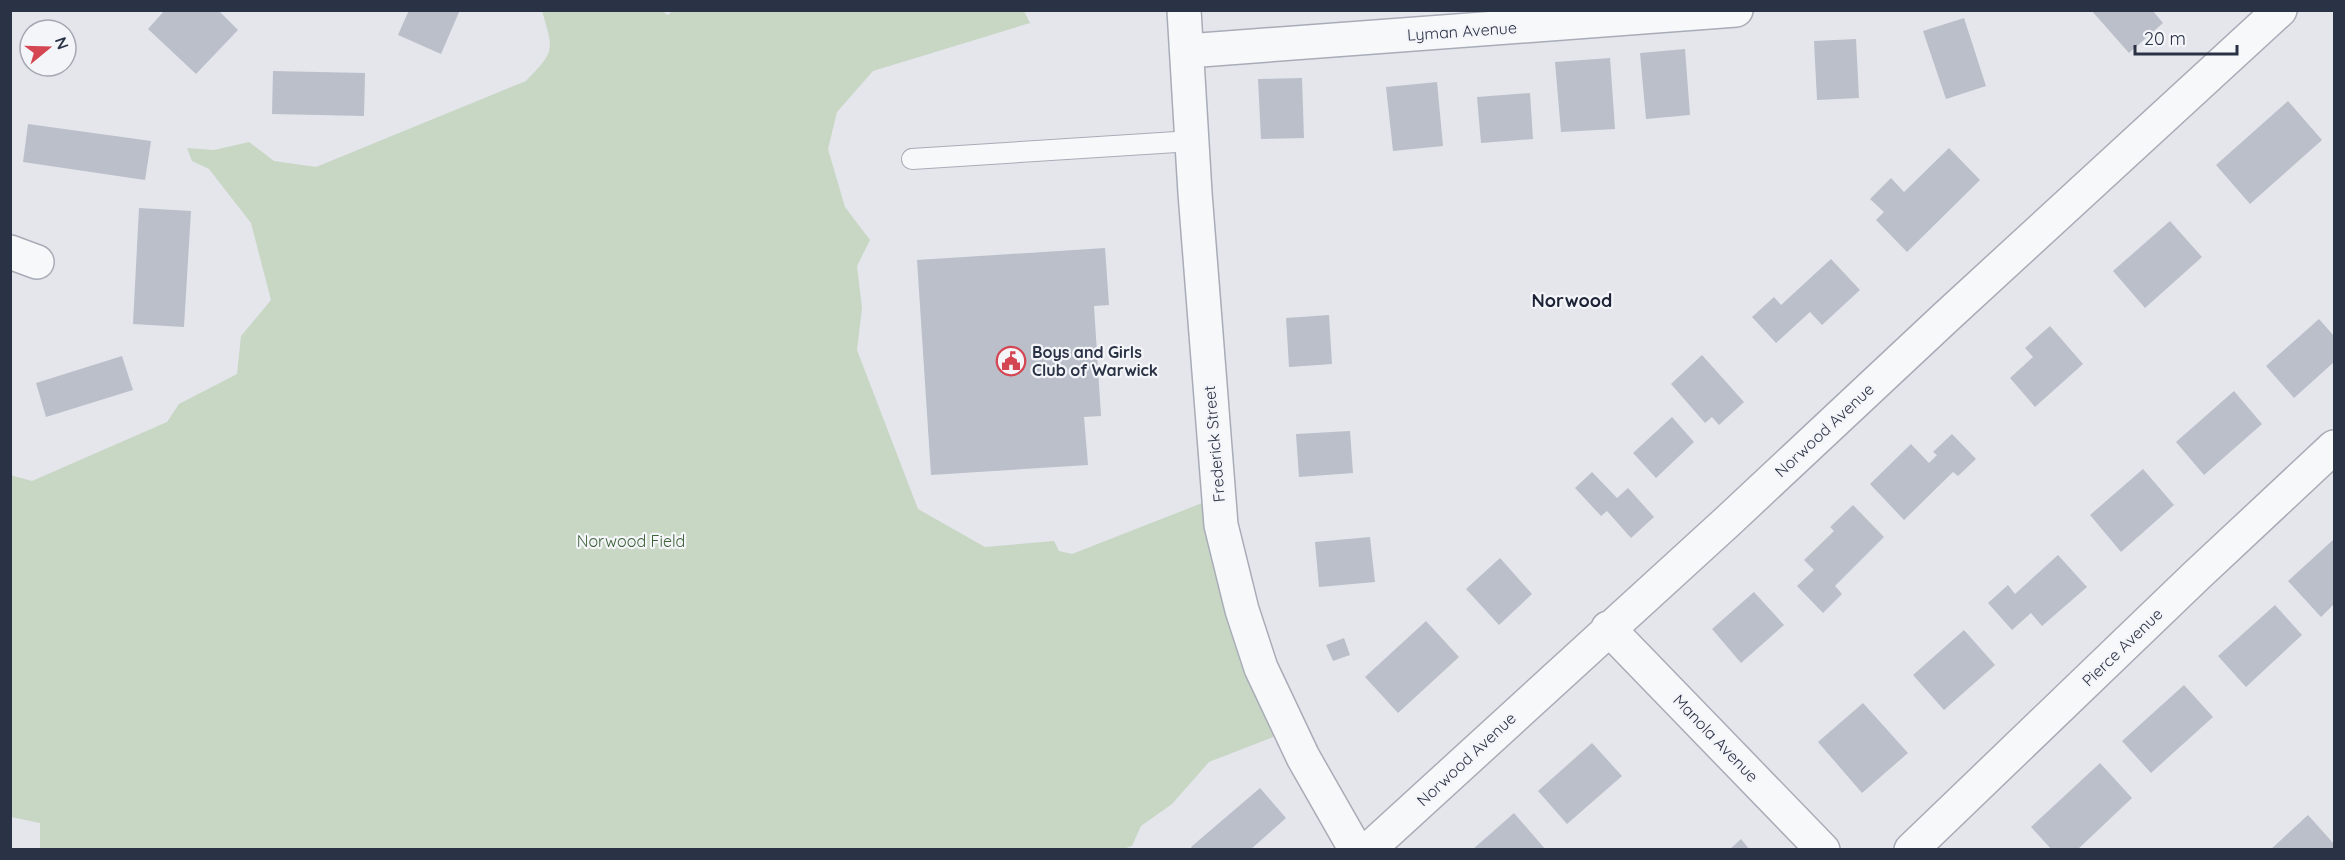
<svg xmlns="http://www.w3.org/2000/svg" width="2345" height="860" font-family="Quicksand,sans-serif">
<rect width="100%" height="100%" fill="#e4e6ec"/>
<path fill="#c8d6c4" d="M660,10L668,15L673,10L1024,11L1030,23L873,71L837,112L828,149L845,207L870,240L857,266L862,308L857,350L918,509L985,547L1054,541L1059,551L1072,554L1220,496L1291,730L1209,762L1172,804L1141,826L1132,846L1123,849H40V823L11,817L10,475L32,481L167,422L179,404L237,374L241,336L271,300L251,223L209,169L192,161L187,148L214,150L249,142L274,161L316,167L526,81C555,51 554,51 542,11Z"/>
<path fill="#babfca" d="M165,10H218L238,30L196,74L148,29Z
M409,10H460L441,54L398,35Z
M2091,10H2152L2163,23L2129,53Z
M1964,18L1986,86L1946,99L1923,31Z
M1856,39L1859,98L1817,100L1814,41Z
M1685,49L1690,115L1646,119L1640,53Z
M1610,58L1615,129L1561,132L1555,62Z
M273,71L365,73L364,116L272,114Z
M1302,78L1304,138L1261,139L1258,79Z
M1437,82L1443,146L1393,151L1386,87Z
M1530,93L1533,139L1481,143L1477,97Z
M2288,101L2322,140L2250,204L2216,165Z
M28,124L151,141L145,180L23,162Z
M1949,148L1980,180L1907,252L1876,220L1884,212L1870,199L1891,178L1904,192Z
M139,208L191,211L184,327L133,324Z
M2170,221L2202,257L2145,308L2113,271Z
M1105,248L1109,305L1094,306L1101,416L1084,417L1088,465L931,475L917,260Z
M1831,259L1860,290L1822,325L1810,312L1776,343L1752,317L1774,297L1781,305Z
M1329,315L1332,364L1289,367L1286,318Z
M2319,319L2334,336V362L2294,398L2266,366Z
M2050,326L2083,364L2035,407L2010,378L2033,357L2025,348Z
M1702,355L1744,402L1719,425L1712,417L1705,423L1671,384Z
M122,356L133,390L46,417L36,383Z
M2234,391L2262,424L2204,475L2176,442Z
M1672,417L1694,442L1656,478L1633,453Z
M1350,431L1353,473L1299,477L1296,434Z
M1952,434L1976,459L1958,476L1953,472L1904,520L1870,484L1911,444L1929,463L1937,455L1933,452Z
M2143,469L2174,505L2121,552L2090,515Z
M1592,472L1617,498L1628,488L1654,517L1631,538L1607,511L1601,516L1575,488Z
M1853,505L1884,537L1835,586L1842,594L1823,613L1797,586L1814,570L1804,560L1834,531L1830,527Z
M1370,537L1375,582L1319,587L1315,542Z
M2334,539V604L2321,617L2288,581Z
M2058,555L2087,587L2042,626L2031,613L2012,630L1988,603L2008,585L2015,594Z
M1500,558L1532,594L1499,625L1466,589Z
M1754,592L1784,625L1741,663L1712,629Z
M2275,605L2302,635L2246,687L2218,656Z
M1426,621L1459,657L1398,713L1365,677Z
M1964,630L1995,665L1944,710L1913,675Z
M1344,638L1350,655L1333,661L1326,645Z
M2184,685L2213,717L2151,773L2122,741Z
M1863,703L1908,753L1862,793L1818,742Z
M1592,743L1622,776L1567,824L1538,791Z
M2100,763L2132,798L2077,850H2052L2031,827Z
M1260,788L1286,818L1250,850H1193L1191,847Z
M1514,813L1546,850H1472Z
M2308,815L2334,844V850H2270Z
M1741,839L1750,850H1729Z"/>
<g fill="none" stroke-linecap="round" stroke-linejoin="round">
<g stroke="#a8acb7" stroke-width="22">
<path id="service" d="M912,159L1192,141"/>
</g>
<g stroke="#a8acb7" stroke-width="36">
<path id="minor" d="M1184,10L1195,193L1221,525L1242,610L1261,668L1303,757L1356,850
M1187,51L1736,10
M10,252L37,262
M1608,628L1823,850
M1368,850L1727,522L1946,317L2280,10
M1911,850L2196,576L2334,447"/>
</g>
<use href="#service" stroke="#f7f8fa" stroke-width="20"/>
<use href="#minor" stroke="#f7f8fa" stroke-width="33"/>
</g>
<defs>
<g id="civic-ring" transform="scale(1.5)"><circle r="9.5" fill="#f4f5f9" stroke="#d44652" stroke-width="1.5"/><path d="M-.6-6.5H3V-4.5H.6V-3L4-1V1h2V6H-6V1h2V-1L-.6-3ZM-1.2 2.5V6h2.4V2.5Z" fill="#d44652"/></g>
</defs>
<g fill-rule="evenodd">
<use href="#civic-ring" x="1011" y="361"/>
</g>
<g text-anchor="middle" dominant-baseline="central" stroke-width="4.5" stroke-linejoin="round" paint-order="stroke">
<g font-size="16" fill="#2a3245" stroke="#f4f5f9">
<text transform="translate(1462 31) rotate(-4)">Lyman Avenue</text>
<text transform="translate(1824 430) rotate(-43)">Norwood Avenue</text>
<text transform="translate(1214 444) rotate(-95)">Frederick Street</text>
<text transform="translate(2122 647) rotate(-44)">Pierce Avenue</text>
<text transform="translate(1716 738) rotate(46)">Manola Avenue</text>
<text transform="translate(1466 759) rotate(-43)">Norwood Avenue</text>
</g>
<g font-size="16" font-weight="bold" fill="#2a3245" stroke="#f4f5f9" text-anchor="start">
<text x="1032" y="352">Boys and Girls<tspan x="1032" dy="18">Club of Warwick</tspan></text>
</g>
<g font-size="16" fill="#3c6237" stroke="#f4f5f9">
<text x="631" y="541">Norwood Field</text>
</g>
<g font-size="18" font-weight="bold" fill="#1c2336" stroke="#f4f5f9">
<text x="1572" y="300">Norwood</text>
</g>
</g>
<rect width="2345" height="860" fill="none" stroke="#2a3245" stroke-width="24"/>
<g transform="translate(48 48) rotate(71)"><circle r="28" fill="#f4f5f9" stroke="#a3a7b1" stroke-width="1.5"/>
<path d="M0-4.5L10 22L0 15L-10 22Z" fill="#d44652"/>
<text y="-9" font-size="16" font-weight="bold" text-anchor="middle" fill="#2a3245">N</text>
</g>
<path d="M2135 45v9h102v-9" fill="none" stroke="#2a3245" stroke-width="3"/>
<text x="2144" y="45" font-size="18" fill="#2a3245" stroke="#f4f5f9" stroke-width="4.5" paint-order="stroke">20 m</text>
</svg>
